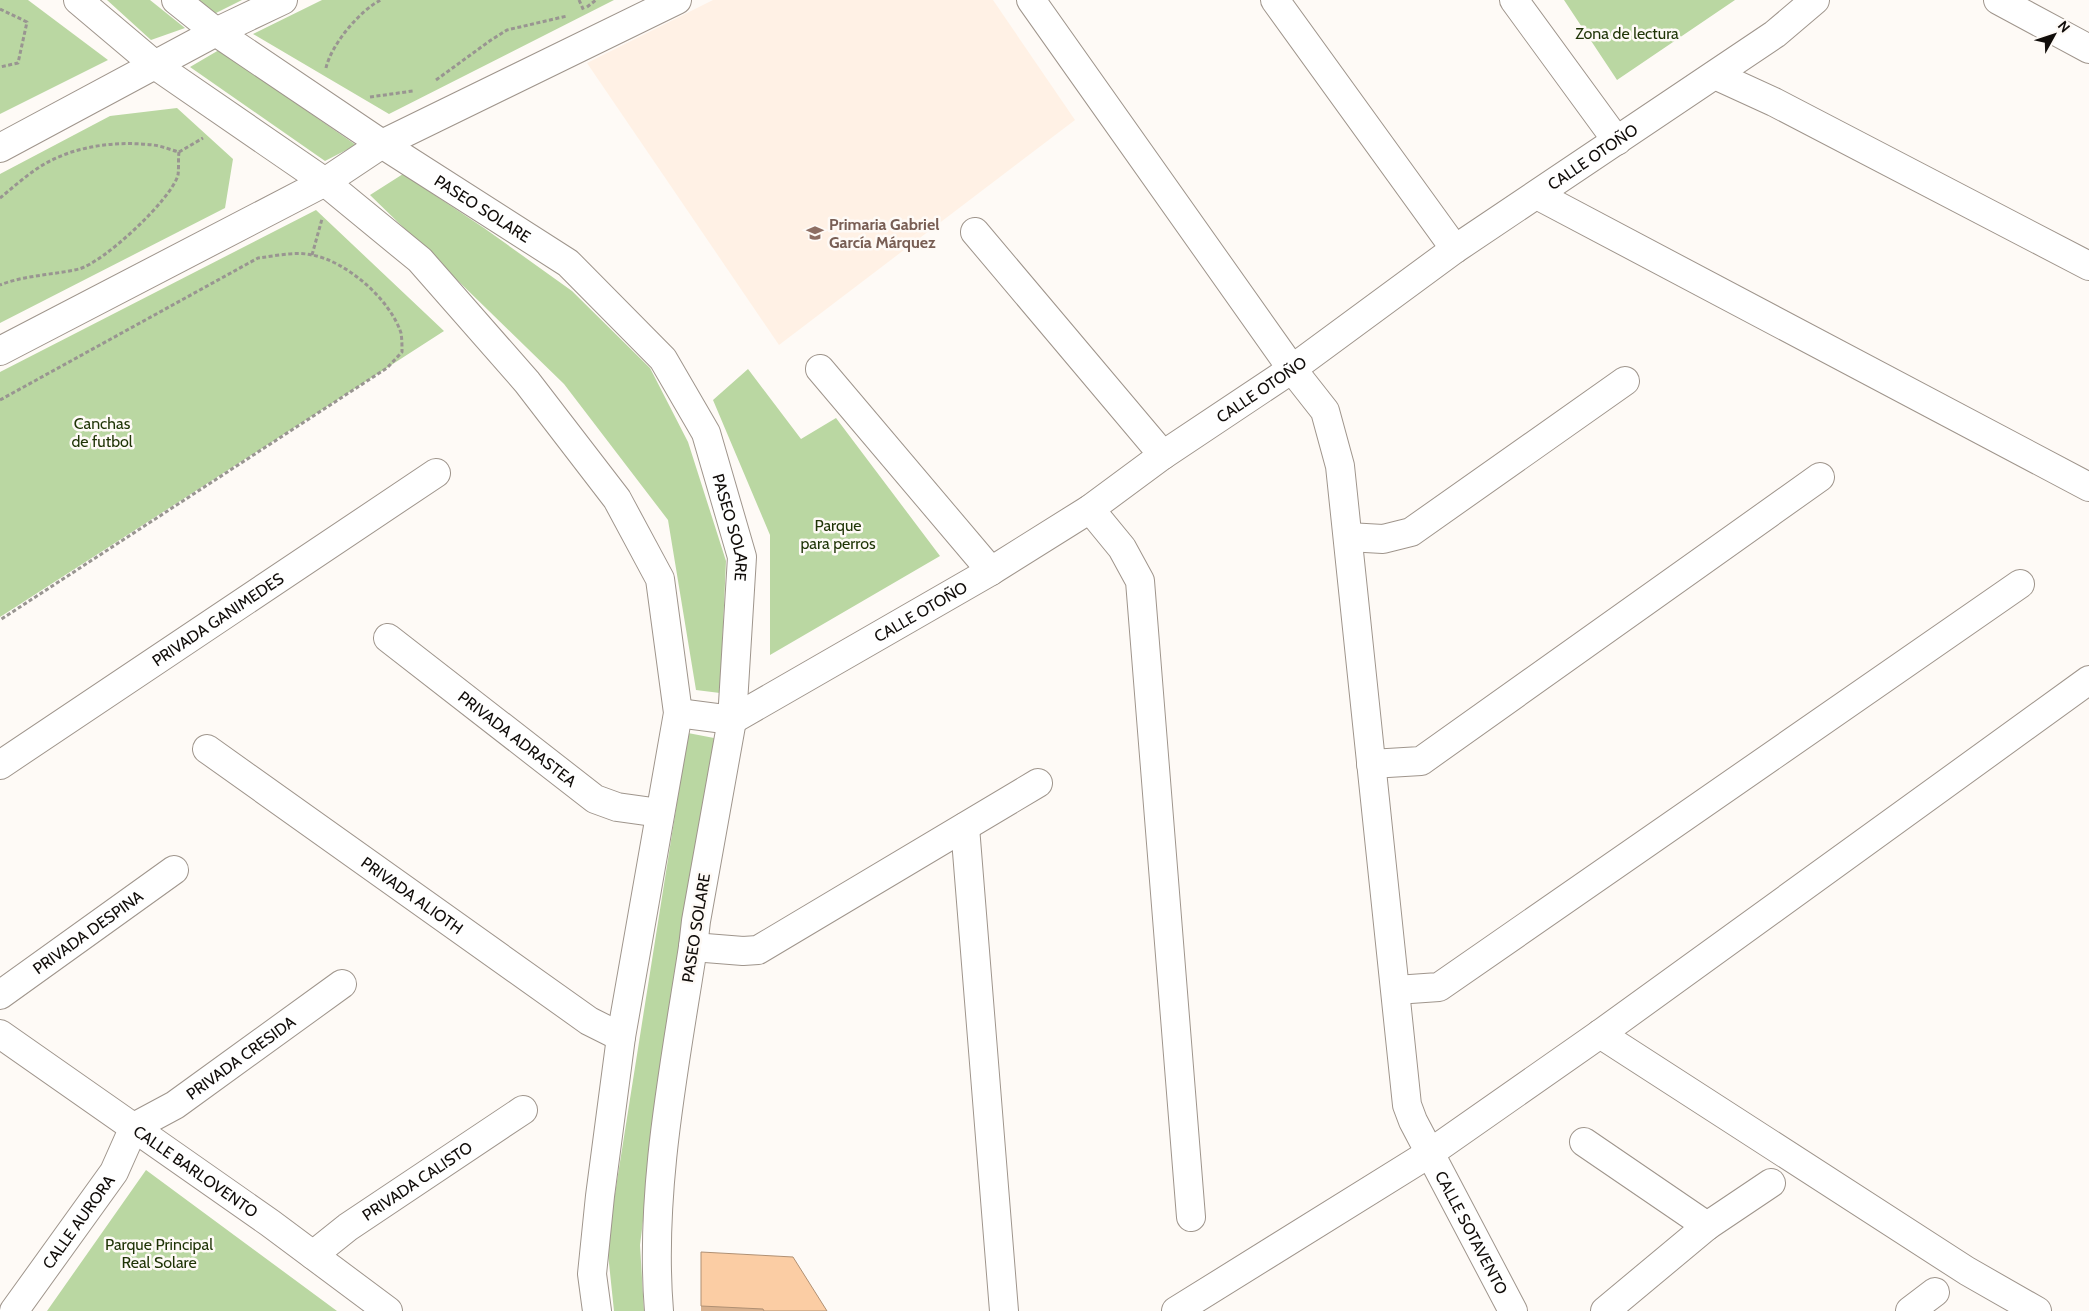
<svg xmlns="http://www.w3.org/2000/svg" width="2089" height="1311" font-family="Cabin,sans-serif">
<rect width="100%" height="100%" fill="#fefaf6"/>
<path fill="#fff1e5" d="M713,0H993L1075,120L779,345L587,63Z"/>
<path fill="#bad7a2" d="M0,0H28L108,60L0,114Z
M107,0H150L185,28L151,40Z
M197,0H242L214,14Z
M322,0H614L389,114L253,34Z
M1564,0H1735L1617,80Z
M219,50L356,145L325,161L190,67Z
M177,108L233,159L225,208L0,323V174L110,116Z
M403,174L484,228L572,291L650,368L688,442L726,561L720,693L696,690L668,520L564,384L370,195Z
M316,210L444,331L0,617V372Z
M748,369L801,439L836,418L940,556L770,655V535L713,400Z
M688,733L714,738L656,1117L640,1245L644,1311H614L607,1244Z
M146,1170L337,1311H47Z"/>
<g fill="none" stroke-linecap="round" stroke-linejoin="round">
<g stroke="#9f958c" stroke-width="30">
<g id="street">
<path d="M78,0L155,65L325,182L420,260L527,382L617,499L660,579L678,713L621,1037L600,1196L592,1274L597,1311"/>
<path id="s1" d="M176,0L216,32L382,144L568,263L663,359L706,433L742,557L732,720L696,921L693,947C675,1064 649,1192 659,1311"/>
<path id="s2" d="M1031,0L1292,369L1325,411L1340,466L1407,1105L1413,1121L1513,1311"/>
<path d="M1275,0L1455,249"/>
<path d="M1514,0L1617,141"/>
<path d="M1998,0L2089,49"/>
<path d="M1715,75L1774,102L2089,266"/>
<path d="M0,148L216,32L283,0"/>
<path d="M1537,195L2089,487"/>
<path d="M975,232L1163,455"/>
<path d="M0,351L325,182L382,144L677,0"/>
<path d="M820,369L991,571"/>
<path d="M1090,509L1122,548L1140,581L1191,1217"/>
<path d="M1348,537L1383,539L1411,532L1625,381"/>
<path id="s3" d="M388,638L595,799L617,807L660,813"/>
<path id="s4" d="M678,713L732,720L991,571L1090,509L1163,455L1292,369L1455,249L1775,34L1815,0"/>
<path id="s5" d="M207,749L589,1021L621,1037"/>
<path d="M1371,764L1421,761L1820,477"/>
<path id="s6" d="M0,765L436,473"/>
<path d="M965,827L1004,1311"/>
<path d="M693,947L743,951L758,950L1038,783"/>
<path d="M1396,990L1439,987L2020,584"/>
<path id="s7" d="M0,995L174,870"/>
<path id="s8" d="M0,1034L270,1223L388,1311"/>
<path d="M1600,1034L1967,1271L2037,1311"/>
<path d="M1584,1142L1707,1226"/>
<path id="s9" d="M313,1255L348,1227L523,1110"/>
<path id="s10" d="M14,1311L114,1172L134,1127L175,1105L342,984"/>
<path d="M1176,1311L1430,1153L1600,1034L2089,680"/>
<path d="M1605,1311L1707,1226L1771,1183"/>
<path d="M1910,1311L1935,1292"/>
</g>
</g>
<path stroke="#999591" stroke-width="3" stroke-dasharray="4 2.5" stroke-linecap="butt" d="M579,0L584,11
M587,7L596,0
M0,9L27,22L18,63L0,67
M326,68C331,45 360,10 381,0
M436,80L491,40L507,30L567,16
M370,97L413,91
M179,152L203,138
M0,198C16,185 33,169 52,160C82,145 120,141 153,145C162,146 171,150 179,152C178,159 179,168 178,175C171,200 104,262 79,269C53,275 25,275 0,285
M312,255L322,219
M0,400L258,258C275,256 295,251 312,255C346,261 390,299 401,333C402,339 402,346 402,352L387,368L0,620"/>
<use href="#street" stroke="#fff" stroke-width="28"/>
</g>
<path fill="#d8b08d" d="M701,1252L827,1311H701Z"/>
<path fill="#fbcda4" stroke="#b09073" d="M701,1252L793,1257L827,1311H764L763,1309L701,1306Z"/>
<defs>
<g id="school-bare" transform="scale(1.35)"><path d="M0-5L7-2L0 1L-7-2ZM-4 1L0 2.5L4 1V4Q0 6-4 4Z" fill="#8d6e63" stroke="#fefaf6" stroke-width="2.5" paint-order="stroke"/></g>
</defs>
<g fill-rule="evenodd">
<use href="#school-bare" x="815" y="233"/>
</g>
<g text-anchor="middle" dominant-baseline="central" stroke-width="5" stroke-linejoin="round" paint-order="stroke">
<g font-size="16" fill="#1f3406" stroke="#fefaf6">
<text x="1627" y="33">Zona de lectura</text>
<text x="102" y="423">Canchas<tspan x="102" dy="18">de futbol</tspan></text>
<text x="838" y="525">Parque<tspan x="838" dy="18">para perros</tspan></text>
<text x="159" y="1244">Parque Principal<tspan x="159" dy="18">Real Solare</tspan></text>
</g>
<g font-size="16" fill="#110d0a" stroke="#fefaf6">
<text stroke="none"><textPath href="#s4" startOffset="1084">CALLE OTOÑO</textPath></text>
<text stroke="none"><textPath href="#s1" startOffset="371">PASEO SOLARE</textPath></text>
<text stroke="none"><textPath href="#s4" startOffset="679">CALLE OTOÑO</textPath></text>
<text stroke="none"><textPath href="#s1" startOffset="791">PASEO SOLARE</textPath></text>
<text stroke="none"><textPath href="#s4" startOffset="272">CALLE OTOÑO</textPath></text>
<text stroke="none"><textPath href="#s6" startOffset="262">PRIVADA GANIMEDES</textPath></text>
<text stroke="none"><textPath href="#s3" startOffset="164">PRIVADA ADRASTEA</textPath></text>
<text stroke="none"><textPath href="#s5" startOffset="252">PRIVADA ALIOTH</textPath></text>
<text transform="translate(696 928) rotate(-81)">PASEO SOLARE</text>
<text stroke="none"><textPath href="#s7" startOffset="108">PRIVADA DESPINA</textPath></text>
<text stroke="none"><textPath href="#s10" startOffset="348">PRIVADA CRESIDA</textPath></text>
<text stroke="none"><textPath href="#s8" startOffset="239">CALLE BARLOVENTO</textPath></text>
<text stroke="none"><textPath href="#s9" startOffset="128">PRIVADA CALISTO</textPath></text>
<text stroke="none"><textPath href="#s10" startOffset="110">CALLE AURORA</textPath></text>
<text stroke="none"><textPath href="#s2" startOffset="1348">CALLE SOTAVENTO</textPath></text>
</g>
<g font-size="16" font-weight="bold" fill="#785e54" stroke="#fefaf6" text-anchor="start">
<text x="829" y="224">Primaria Gabriel<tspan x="829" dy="18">García Márquez</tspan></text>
</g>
</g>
<g transform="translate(2054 35) rotate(50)" stroke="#fefaf6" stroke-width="4" paint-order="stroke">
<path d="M0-4L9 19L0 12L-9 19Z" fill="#110d0a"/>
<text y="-8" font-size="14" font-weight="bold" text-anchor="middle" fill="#110d0a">N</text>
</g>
</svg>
